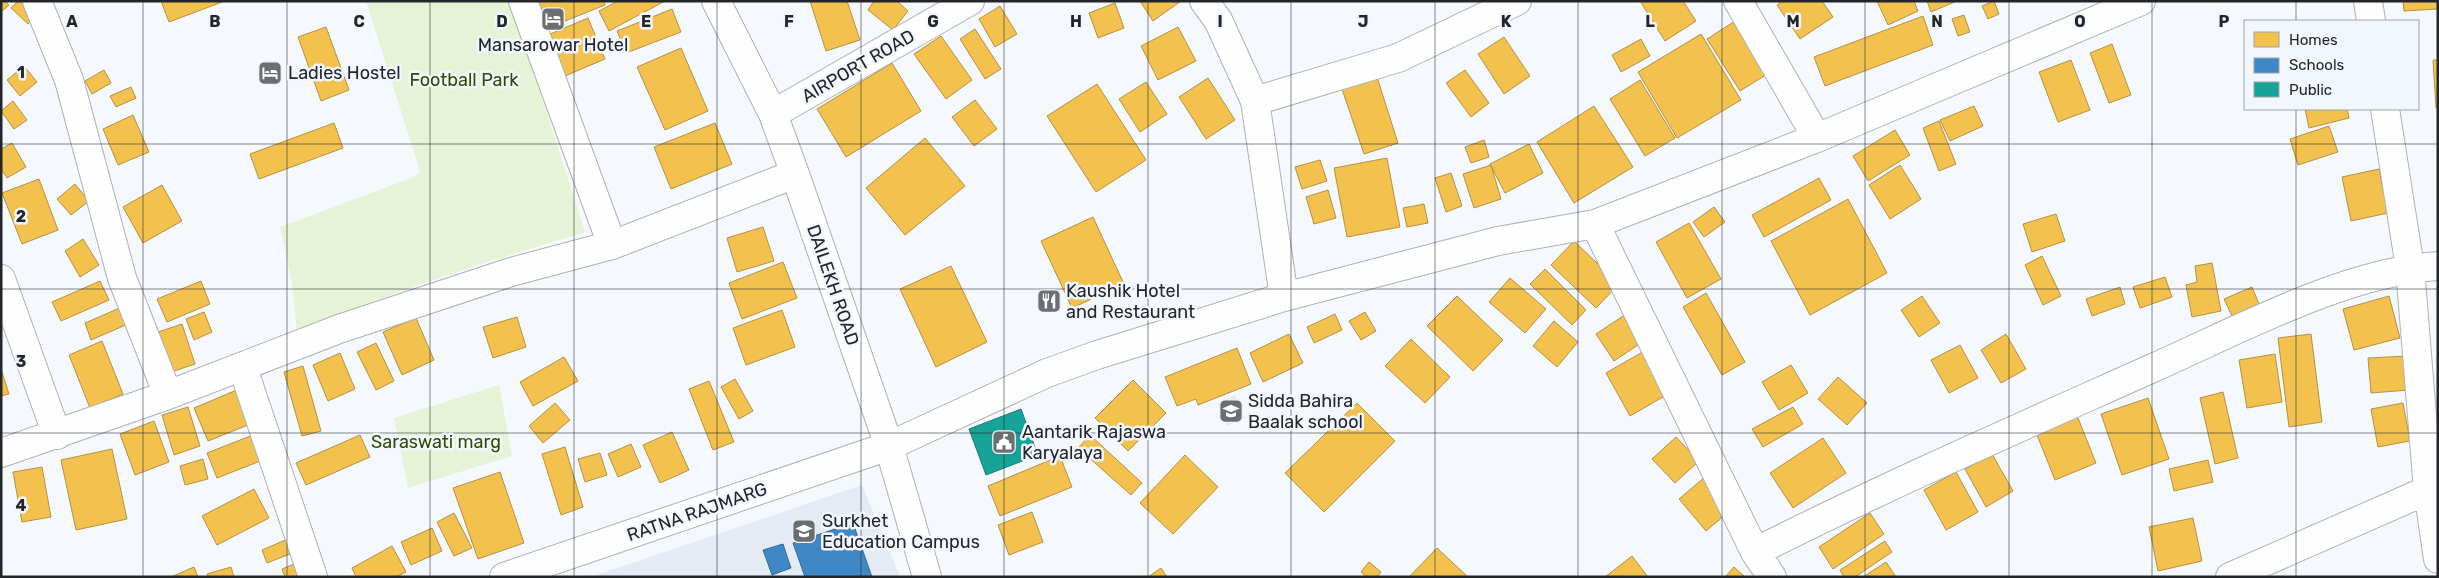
<svg xmlns="http://www.w3.org/2000/svg" width="2439" height="578" font-family="Rubik,sans-serif">
<rect width="100%" height="100%" fill="#f5f8fc"/>
<path fill="#e5ebf4" d="M1235,395L1245,418L1227,426L1217,404Z
M862,485L900,577H591Z"/>
<path fill="#e6f3d7" d="M366,1H511L585,232C487,262 390,291 297,334L292,283L280,227L414,177L420,171Z
M499,385L512,456L408,488L394,418Z"/>
<path fill="#f2c14e" stroke="#b49243" d="M1,1H5L9,5L1,12Z
M18,1H22L36,14L28,24L11,8Z
M161,1H225L169,22Z
M542,1H604L605,5L540,31L530,6Z
M618,1H665L609,31L599,11Z
M810,1H847L860,40L826,51Z
M874,1H897L908,11L893,30L868,10Z
M1140,1H1181L1153,21Z
M1640,1H1683L1696,21L1665,41Z
M1782,1H1822L1833,17L1800,39L1777,5Z
M1877,1H1914L1918,11L1888,25Z
M1927,1H1957L1931,12Z
M1994,1L1999,14L1988,19L1982,6Z
M2403,1H2438V9L2404,11Z
M1115,3L1124,28L1098,38L1089,13Z
M1000,6L1017,34L995,47L979,19Z
M672,9L681,32L626,53L617,31Z
M1964,15L1970,32L1958,36L1952,19Z
M1923,16L1933,45L1825,86L1814,57Z
M588,18L605,59L565,76L548,35Z
M1735,21L1769,73L1740,91L1707,39Z
M326,27L349,90L321,101L298,37Z
M1178,27L1196,61L1158,80L1141,46Z
M975,29L1001,69L985,79L960,39Z
M1701,34L1741,100L1677,138L1638,72Z
M941,36L972,80L946,99L914,54Z
M1504,37L1530,76L1504,94L1478,54Z
M1641,39L1650,56L1621,72L1612,55Z
M2112,44L2131,95L2109,103L2090,53Z
M681,48L708,111L665,130L637,67Z
M2071,60L2090,110L2058,122L2039,72Z
M2433,60H2438V108H2436Z
M892,63L921,111L846,157L817,109Z
M24,66L37,82L20,96L7,80Z
M104,70L111,83L92,94L85,81Z
M1465,70L1489,103L1471,117L1446,83Z
M1377,77L1398,143L1364,154L1342,89Z
M1208,78L1235,120L1206,139L1179,97Z
M1640,80L1675,138L1645,156L1610,99Z
M1146,82L1167,114L1140,132L1119,99Z
M1097,84L1146,160L1096,192L1047,116Z
M131,87L136,98L116,107L110,96Z
M975,100L997,129L974,146L952,117Z
M13,101L27,120L14,129L1,111Z
M1594,106L1633,167L1574,203L1537,142Z
M1974,106L1983,126L1950,141L1940,120Z
M2305,109H2347L2349,118L2309,128Z
M133,115L149,152L118,165L103,129Z
M1939,121L1956,164L1939,171L1923,128Z
M334,123L343,148L259,179L250,154Z
M715,123L732,164L671,189L654,147Z
M2329,126L2338,152L2298,165L2290,139Z
M1895,130L1910,155L1868,181L1853,156Z
M925,138L965,186L905,235L866,188Z
M1484,140L1489,157L1471,163L1465,147Z
M12,143L26,167L7,178L1,169V149Z
M1529,144L1543,173L1505,193L1490,164Z
M1387,158L1400,227L1347,237L1334,168Z
M1320,160L1327,181L1302,189L1295,167Z
M1491,165L1501,199L1474,208L1463,174Z
M1900,165L1921,199L1890,219L1869,185Z
M2379,169L2388,213L2351,221L2342,177Z
M1451,173L1462,206L1446,212L1435,178Z
M1819,178L1831,200L1764,237L1752,215Z
M39,179L58,230L22,244L2,193Z
M75,184L89,201L71,215L57,199Z
M162,185L182,221L143,243L123,207Z
M1328,190L1336,218L1314,224L1306,197Z
M1848,199L1887,273L1810,315L1771,241Z
M1424,204L1428,223L1407,227L1403,208Z
M1714,207L1725,222L1704,237L1693,222Z
M2056,214L2065,241L2032,252L2023,224Z
M1093,217L1124,284L1072,308L1041,241Z
M1689,223L1721,279L1687,298L1656,242Z
M763,227L774,261L737,272L727,238Z
M83,239L99,265L80,277L65,251Z
M1574,241L1619,284L1596,308L1551,265Z
M2042,256L2061,296L2043,305L2025,265Z
M783,262L797,298L742,319L729,283Z
M2212,263L2221,311L2192,317L2186,285L2197,282L2195,266Z
M951,266L987,342L936,367L900,289Z
M1545,269L1586,310L1572,325L1530,284Z
M2165,277L2172,297L2140,308L2133,287Z
M1510,278L1546,309L1525,333L1489,302Z
M100,281L109,300L61,321L52,302Z
M201,281L210,304L167,322L157,299Z
M2120,287L2125,304L2092,316L2086,299Z
M2252,287L2259,304L2232,316L2224,299Z
M1706,293L1745,362L1722,375L1683,307Z
M1457,296L1503,340L1473,371L1427,326Z
M1922,296L1940,323L1919,337L1901,310Z
M2389,296L2400,338L2354,350L2343,309Z
M122,307L128,324L91,340L85,323Z
M782,310L795,347L746,365L733,328Z
M204,312L212,332L194,340L186,319Z
M1365,312L1376,331L1361,340L1349,321Z
M1335,314L1342,330L1314,343L1307,327Z
M1626,314L1644,341L1614,361L1596,334Z
M517,317L526,347L493,358L483,327Z
M416,318L434,360L402,375L383,332Z
M1554,321L1578,342L1557,367L1533,346Z
M182,324L195,364L168,373L155,333Z
M1289,334L1303,363L1263,382L1250,353Z
M2006,334L2026,369L2001,383L1981,350Z
M2311,334L2322,422L2289,427L2278,338Z
M1411,339L1450,377L1425,403L1385,366Z
M102,341L123,394L90,408L69,355Z
M376,343L394,381L376,390L357,352Z
M1960,345L1978,378L1949,393L1931,360Z
M1237,348L1251,384L1198,405L1196,399L1177,406L1165,377Z
M1646,350L1670,393L1630,416L1606,373Z
M340,353L355,389L328,401L313,365Z
M2275,354L2282,402L2247,408L2239,360Z
M2406,356L2409,390L2371,393L2368,358Z
M564,357L578,381L533,406L520,382Z
M1791,365L1808,393L1779,410L1762,382Z
M303,366L321,431L302,436L284,372Z
M1,369L9,394L1,396Z
M1838,377L1867,403L1847,425L1818,399Z
M735,379L753,411L739,419L721,387Z
M1133,380L1166,413L1128,451L1095,418Z
M709,381L734,442L713,450L689,389Z
M239,389L253,423L208,441L194,408Z
M2223,392L2238,458L2215,464L2200,398Z
M2148,398L2169,459L2122,475L2101,414Z
M555,403L570,420L543,443L529,426Z
M1357,403L1395,441L1324,512L1285,473Z
M2403,403L2410,441L2378,447L2371,409Z
M188,407L200,446L174,455L162,415Z
M1793,407L1803,424L1763,447L1752,429Z
M2076,413L2096,463L2055,480L2035,430Z
M154,421L169,462L135,475L120,434Z
M672,432L689,470L660,483L643,445Z
M253,435L263,460L217,478L207,453Z
M360,435L370,457L306,485L296,463Z
M1090,435L1142,483L1131,495L1078,448Z
M1676,437L1699,461L1675,483L1652,459Z
M1823,438L1846,473L1793,508L1770,473Z
M631,444L641,467L618,477L608,454Z
M565,447L583,507L561,515L542,454Z
M112,449L127,519L76,530L61,460Z
M600,453L607,475L585,482L578,459Z
M1992,454L2013,491L1986,507L1965,469Z
M1185,455L1218,487L1173,534L1140,503Z
M1060,456L1072,487L1000,516L988,486Z
M203,459L208,479L185,485L180,466Z
M2208,460L2213,482L2174,491L2169,469Z
M42,467L51,517L22,522L13,472Z
M500,472L524,543L478,559L453,488Z
M1956,472L1978,512L1946,530L1924,490Z
M1705,477L1732,509L1706,531L1679,499Z
M254,489L269,518L217,545L202,516Z
M1032,512L1043,542L1009,555L998,525Z
M454,513L472,548L454,556L437,522Z
M1870,513L1884,534L1833,569L1819,547Z
M2193,518L2202,561L2158,571L2149,527Z
M432,528L442,551L411,565L401,542Z
M295,536L300,550L267,563L262,550Z
M1885,541L1892,552L1855,577H1844L1840,570Z
M392,546L406,572L396,577H356L352,568Z
M1437,548L1468,577H1409Z
M1632,556L1648,577H1605Z
M299,562L305,577H285L282,569Z
M1369,562L1381,572L1377,577H1367L1361,572Z
M1886,562L1896,577H1863Z
M194,567L198,577H171Z
M231,567L234,577H208L207,574Z
M1734,567L1745,577H1725Z
M1161,568L1167,577H1148Z"/>
<path fill="#3f88c5" stroke="#376a96" d="M853,523L872,577H805L793,543Z
M783,544L791,568L772,575L763,550Z"/>
<path fill="#17a398" stroke="#1b7d76" d="M1021,409L1038,455L986,475L969,429Z"/>
<g fill="none" stroke-linecap="round" stroke-linejoin="round">
<g stroke="#afb1b4" stroke-width="30">
<path id="minor" d="M37,1L69,80L122,278L168,395
M523,1L612,245
M716,1L773,114L795,174L889,446L927,577
M1204,1L1218,20L1255,101L1284,297
M1738,1L1817,138
M2368,1L2371,21
M1255,101L1398,58L1517,1
M2385,109L2410,268L2428,490L2438,559
M773,114L970,1
M1595,224L1755,552L1772,577
M1,279L57,435
M243,368L313,577
M1,453L168,395L339,329L511,272L612,245L795,174
M1755,552C1886,486 2021,427 2155,367C2241,329 2345,272 2438,266
M504,577L889,446L1047,373L1097,355L1284,297L1498,241L1595,224L1817,138L2141,1
M2230,577L2428,490"/>
</g>
<use href="#minor" stroke="#fefeff" stroke-width="28"/>
</g>
<path fill="none" stroke="#232528" stroke-width="1" stroke-opacity="0.55" d="M143,1V577M287,1V577M430,1V577M574,1V577M717,1V577M861,1V577M1004,1V577M1148,1V577M1291,1V577M1435,1V577M1578,1V577M1722,1V577M1865,1V577M2009,1V577M2152,1V577M2296,1V21M2296,109V577M1,144H2438M1,289H2438M1,433H2438"/>
<defs>
<g id="hotel-square" transform="scale(1.25)"><rect x="-9" y="-9" width="18" height="18" rx="4" fill="#6c6f72" stroke="#f2f7ff"/><path d="M-6-4.5h1.5V1H6V5H4.5V3h-9V5H-6ZM-4 0a1.8 1.8 0 1 1 3.6 0ZM.5 0V-2.5h3Q6-2.5 6 0Z" fill="#fff"/></g>
<g id="restaurant-square" transform="scale(1.25)"><rect x="-9" y="-9" width="18" height="18" rx="4" fill="#6c6f72" stroke="#f2f7ff"/><path d="M-5-6h1v4h1v-4h1v4h1v-4h1v5L-1.5 .5V6h-2V.5L-5-1ZM5-6V6H3V1.5H1.5Q1.5-4 5-6Z" fill="#fff"/></g>
<g id="school-square" transform="scale(1.25)"><rect x="-9" y="-9" width="18" height="18" rx="4" fill="#6c6f72" stroke="#f2f7ff"/><path d="M0-5L7-2L0 1L-7-2ZM-4 1L0 2.5L4 1V4Q0 6-4 4Z" fill="#fff"/></g>
<g id="civic-square" transform="scale(1.25)"><rect x="-9" y="-9" width="18" height="18" rx="4" fill="#6c6f72" stroke="#f2f7ff"/><path d="M-.6-6.5H3V-4.5H.6V-3L4-1V1h2V6H-6V1h2V-1L-.6-3ZM-1.2 2.5V6h2.4V2.5Z" fill="#fff"/></g>
<g id="university-square" transform="scale(1.25)"><rect x="-9" y="-9" width="18" height="18" rx="4" fill="#6c6f72" stroke="#f2f7ff"/><path d="M0-5L7-2L0 1L-7-2ZM-4 1L0 2.5L4 1V4Q0 6-4 4Z" fill="#fff"/></g>
</defs>
<g fill-rule="evenodd">
<use href="#hotel-square" x="553" y="19"/>
<use href="#hotel-square" x="270" y="73"/>
<use href="#restaurant-square" x="1049" y="301"/>
<use href="#school-square" x="1231" y="411"/>
<use href="#civic-square" x="1004" y="442"/>
<use href="#university-square" x="804" y="531"/>
</g>
<g text-anchor="middle" dominant-baseline="central" stroke-width="5" stroke-linejoin="round" paint-order="stroke">
<g font-size="18" fill="#232528" stroke="#f2f7ff" text-anchor="start">
<text x="553" y="45" text-anchor="middle">Mansarowar Hotel</text>
<text x="288" y="73">Ladies Hostel</text>
<text x="1066" y="291">Kaushik Hotel<tspan x="1066" dy="21">and Restaurant</tspan></text>
<text x="1248" y="401">Sidda Bahira<tspan x="1248" dy="21">Baalak school</tspan></text>
<text x="1022" y="432">Aantarik Rajaswa<tspan x="1022" dy="21">Karyalaya</tspan></text>
<text x="822" y="521">Surkhet<tspan x="822" dy="21">Education Campus</tspan></text>
</g>
<g font-size="18" fill="#232528" stroke="#f2f7ff">
<text transform="translate(858 66) rotate(-30)">AIRPORT ROAD</text>
<text transform="translate(833 285) rotate(71)">DAILEKH ROAD</text>
<text transform="translate(697 512) rotate(-19)">RATNA RAJMARG</text>
</g>
<g font-size="18" fill="#344900" stroke="#f2f7ff">
<text x="464" y="80">Football Park</text>
<text x="436" y="442">Saraswati marg</text>
</g>
</g>
<g font-size="16" text-anchor="middle" font-weight="bold" fill="#232528" stroke="#f2f7ff" stroke-width="5" stroke-linejoin="round" paint-order="stroke">
<text x="72" y="27">A</text>
<text x="215" y="27">B</text>
<text x="359" y="27">C</text>
<text x="502" y="27">D</text>
<text x="646" y="27">E</text>
<text x="789" y="27">F</text>
<text x="933" y="27">G</text>
<text x="1076" y="27">H</text>
<text x="1220" y="27">I</text>
<text x="1363" y="27">J</text>
<text x="1506" y="27">K</text>
<text x="1650" y="27">L</text>
<text x="1793" y="27">M</text>
<text x="1937" y="27">N</text>
<text x="2080" y="27">O</text>
<text x="2224" y="27">P</text>
<text x="21" y="78">1</text>
<text x="21" y="222">2</text>
<text x="21" y="367">3</text>
<text x="21" y="511">4</text>
</g>
<rect width="2439" height="578" fill="none" stroke="#232528" stroke-width="5"/>
<rect x="2244" y="20" width="175" height="90" fill="#f2f7ff" stroke="#9fa3a9"/>
<rect x="2254" y="32" width="25" height="15" fill="#f2c14e" stroke="#9fa3a9"/>
<text x="2289" y="45" font-size="15" fill="#232528">Homes</text>
<rect x="2254" y="58" width="25" height="15" fill="#3f88c5" stroke="#9fa3a9"/>
<text x="2289" y="70" font-size="15" fill="#232528">Schools</text>
<rect x="2254" y="82" width="25" height="15" fill="#17a398" stroke="#9fa3a9"/>
<text x="2289" y="95" font-size="15" fill="#232528">Public</text>
</svg>
